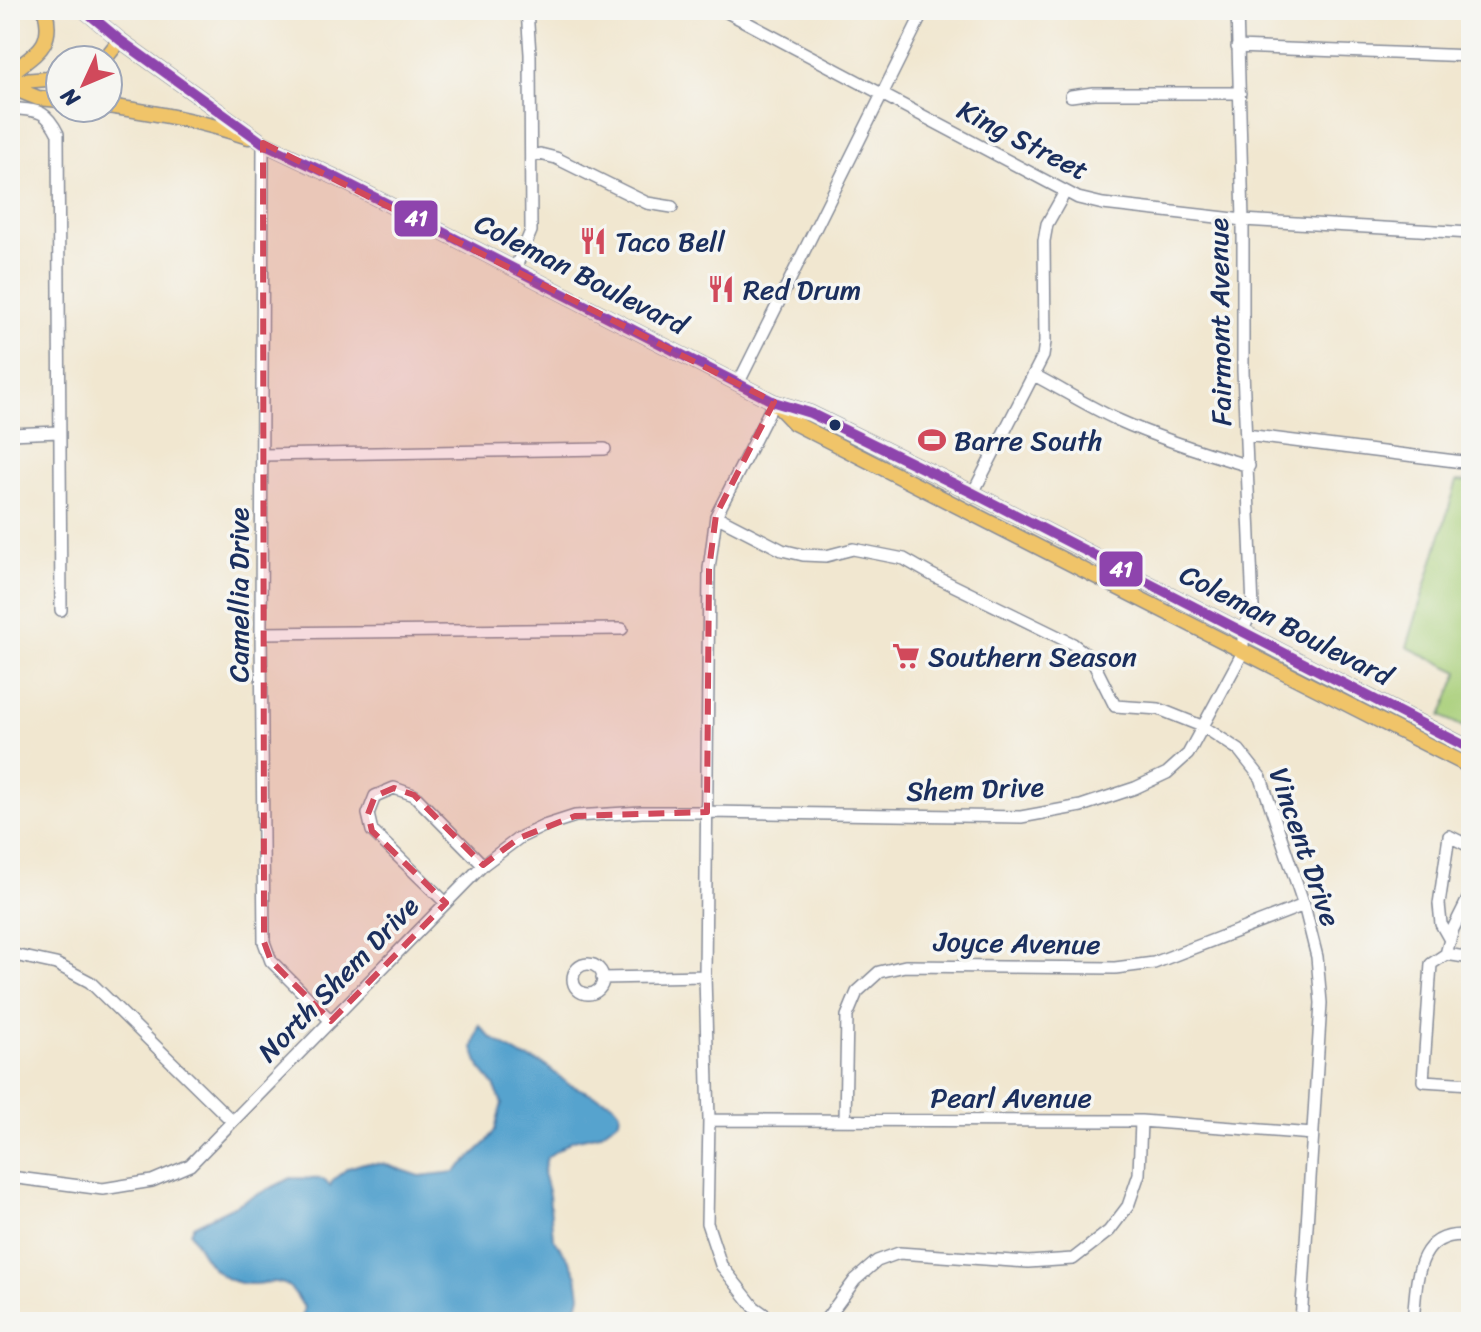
<svg xmlns="http://www.w3.org/2000/svg" width="1481" height="1332" font-family="Sriracha,sans-serif">
<rect width="100%" height="100%" fill="#f6f6f2"/>
<filter id="ink" filterUnits="userSpaceOnUse"><feTurbulence type="fractalNoise" baseFrequency=".0125" numOctaves="2"/><feDisplacementMap in="SourceGraphic" scale="16" xChannelSelector="R" yChannelSelector="G"/><feConvolveMatrix kernelMatrix="1 2 1 2 8 2 1 2 1" color-interpolation-filters="sRGB"/></filter>
<filter id="wash" filterUnits="userSpaceOnUse"><feTurbulence type="fractalNoise" baseFrequency=".006" numOctaves="4" result="noise"/><feDisplacementMap in="SourceGraphic" scale="32" xChannelSelector="R" yChannelSelector="G"/><feGaussianBlur stdDeviation="1.8" result="paint"/><feColorMatrix in="noise" values="0 0 0 0 0 0 0 0 0 0 0 0 0 0 0 0 0 1.4 0 .05"/><feComposite in="paint" operator="in"/></filter>
<g filter="url(#wash)">
<rect width="100%" height="100%" fill="#f1e7d0"/>
<path fill="#a9cf79" stroke="#627f6c" stroke-width="2" d="M1457,481L1471,482V731L1441,716L1459,672L1407,647Z"/>
<path fill="#56a3ce" stroke="#386996" stroke-width="2" d="M479,1025L490,1037L521,1056L544,1064L568,1084L613,1103L620,1112L619,1120L600,1134L573,1140L547,1157L543,1173L549,1195L553,1238L570,1261L577,1276L580,1295L573,1322H304L302,1317L304,1307C300,1302 295,1291 289,1287C277,1278 265,1284 253,1284C218,1285 204,1259 190,1232L193,1226L291,1178L323,1179L330,1186L333,1180L348,1168L364,1163L384,1164L420,1176L455,1172L487,1142L495,1130L502,1103L494,1085L480,1068L473,1048Z"/>
</g>
<g filter="url(#ink)">
<g fill="none" stroke-linecap="round" stroke-linejoin="round">
<g stroke="#868b97" stroke-width="14">
<path id="minor" d="M723,10L1078,198L1103,204L1243,220L1471,233
M1237,47L1471,56
M1071,96L1093,93H1240
M10,108C37,111 45,108 58,134L61,610
M263,143L261,633L264,942L271,961L331,1021
M531,156L540,154L556,158L647,203L672,207
M515,269L531,231L530,54L527,10
M1034,375C1063,390 1089,407 1118,420C1160,439 1205,453 1249,466
M738,384L924,10
M774,402L716,516L709,569L705,976L709,1120L707,1223L721,1265L754,1307L775,1322
M10,434L59,432
M1246,435L1471,463
M262,455L605,449
M973,493L1043,356L1045,342L1044,241L1047,224L1065,192
M716,516L782,550L803,555L826,556L853,549L904,559L932,575L1073,644L1091,658L1115,706L1159,709L1204,727L1239,750L1261,778L1304,905L1317,957L1321,1003L1301,1322
M261,633L622,629
M1471,893L1453,929L1446,954L1431,964L1423,1081L1471,1084
M446,903L372,831L368,814L375,796L394,788L414,795L483,865
M1450,940L1441,924L1439,904L1449,836L1471,847
M10,954L56,964L90,982L232,1121
M1446,954L1471,958
M573 979a15 15 0 1 1 30 0a15 15 0 1 1-30 0Z
M602,978L705,976
M709,1120L1141,1121L1313,1134
M845,1120L847,1016L857,992L879,972L905,966L1115,968L1154,963L1304,905
M10,1177L103,1189L152,1181L190,1165L483,865L519,838L544,826L575,816L642,812H707L1021,817L1081,806L1135,788L1167,773L1188,754L1243,652V630L1253,608L1243,371V220L1237,10
M824,1322L855,1280L877,1261L899,1253L1028,1262L1073,1259L1109,1231L1128,1206L1139,1174L1141,1121
M1413,1322C1417,1283 1414,1228 1471,1236"/>
</g>
<g stroke="#868b97" stroke-width="17">
<path id="major" d="M84,10L120,40L263,143L335,177L774,402L810,413L973,493L1471,749
M104,60L120,40
M10,74C35,53 55,47 45,10
M10,82L60,78
M10,87L38,98L60,100
M108,106C156,113 202,121 248,137
M774,402L794,423C1021,536 1246,652 1471,767"/>
</g>
<use href="#minor" stroke="#fff" stroke-width="11"/>
<use href="#major" stroke="#f0c469" stroke-width="14"/>
<g stroke="#f6f6f2" stroke-width="16">
<path id="bus-1" d="M84,10L120,40L263,143L335,177L774,402L810,413L973,493L1471,749"/>
</g>
<use href="#bus-1" stroke="#8e44ad" stroke-width="10"/>
</g>
</g>
<path fill="#d1495b" fill-opacity="0.2" stroke="#d1495b" stroke-width="6" stroke-dasharray="16 10" stroke-linejoin="round" d="M263,143L774,402L716,515L709,569L707,812L575,816L519,838L483,865L414,795L394,788L375,796L368,814L372,831L446,903L331,1021L271,961L264,942Z"/>
<defs>
<g id="restaurant-bare" transform="scale(2.16)"><path d="M-5-6h1v4h1v-4h1v4h1v-4h1v5L-1.5 .5V6h-2V.5L-5-1ZM5-6V6H3V1.5H1.5Q1.5-4 5-6Z" fill="#d1495b" stroke="#f6f6f2" stroke-width="2.5" paint-order="stroke"/></g>
<g id="stadium-bare" transform="scale(2.16)"><path d="M0-5a6.5 5 0 1 0 0 10a6.5 5 0 1 0 0-10ZM-3.5-1.8h7v3.6h-7Z" fill="#d1495b" stroke="#f6f6f2" stroke-width="2.5" paint-order="stroke"/></g>
<g id="supermarket-bare" transform="scale(2.16)"><path d="M-6-5.5h2.5l.6 2H6L4.5 2H-2.5L-4.4-4H-6ZM-1.5 3.2a1.3 1.3 0 1 0 .1 0ZM3 3.2a1.3 1.3 0 1 0 .1 0Z" fill="#d1495b" stroke="#f6f6f2" stroke-width="2.5" paint-order="stroke"/></g>
</defs>
<g fill-rule="evenodd">
<use href="#restaurant-bare" x="593" y="241"/>
<use href="#restaurant-bare" x="721" y="289"/>
<use href="#stadium-bare" x="932" y="440"/>
<use href="#supermarket-bare" x="906" y="656"/>
</g>
<circle fill="#1b2f5e" stroke="#f6f6f2" stroke-width="3" cx="835" cy="425" r="7"/>
<g text-anchor="middle" dominant-baseline="central" stroke-width="7" stroke-linejoin="round" paint-order="stroke">
<g font-size="28" fill="#1b2f5e" stroke="#f6f6f2">
<text transform="translate(1023 140) rotate(27)">King Street</text>
<text transform="translate(581 274) rotate(27)">Coleman Boulevard</text>
<text transform="translate(1220 322) rotate(-91)">Fairmont Avenue</text>
<text transform="translate(238 595) rotate(-90)">Camellia Drive</text>
<text transform="translate(1286 625) rotate(27)">Coleman Boulevard</text>
<text transform="translate(975 789) rotate(-2)">Shem Drive</text>
<text transform="translate(1305 847) rotate(71)">Vincent Drive</text>
<text transform="translate(1017 943) rotate(1)">Joyce Avenue</text>
<text transform="translate(338 979) rotate(-46)">North Shem Drive</text>
<text x="1011" y="1097">Pearl Avenue</text>
</g>
<g font-size="28" fill="#1b2f5e" stroke="#f6f6f2" text-anchor="start">
<text x="615" y="241">Taco Bell</text>
<text x="743" y="289">Red Drum</text>
<text x="954" y="440">Barre South</text>
<text x="928" y="656">Southern Season</text>
</g>
</g>
<g stroke="#f6f6f2" stroke-width="3">
<rect x="393" y="199" width="46" height="39" rx="8" fill="#8e44ad"/>
<rect x="1098" y="550" width="46" height="38" rx="8" fill="#8e44ad"/>
</g>
<g font-size="22" text-anchor="middle" font-weight="bold" fill="#fff">
<text x="416" y="226">41</text>
<text x="1121" y="577">41</text>
</g>
<rect width="1481" height="1332" fill="none" stroke="#f6f6f2" stroke-width="40"/>
<g transform="translate(84 84) rotate(226)"><circle r="38" fill="#f6f6f2" stroke="#9ea6b7" stroke-width="2"/>
<path d="M0-6L14 30L0 20L-14 30Z" fill="#d1495b"/>
<text y="-12" font-size="22" font-weight="bold" text-anchor="middle" fill="#1b2f5e">N</text>
</g>
</svg>
